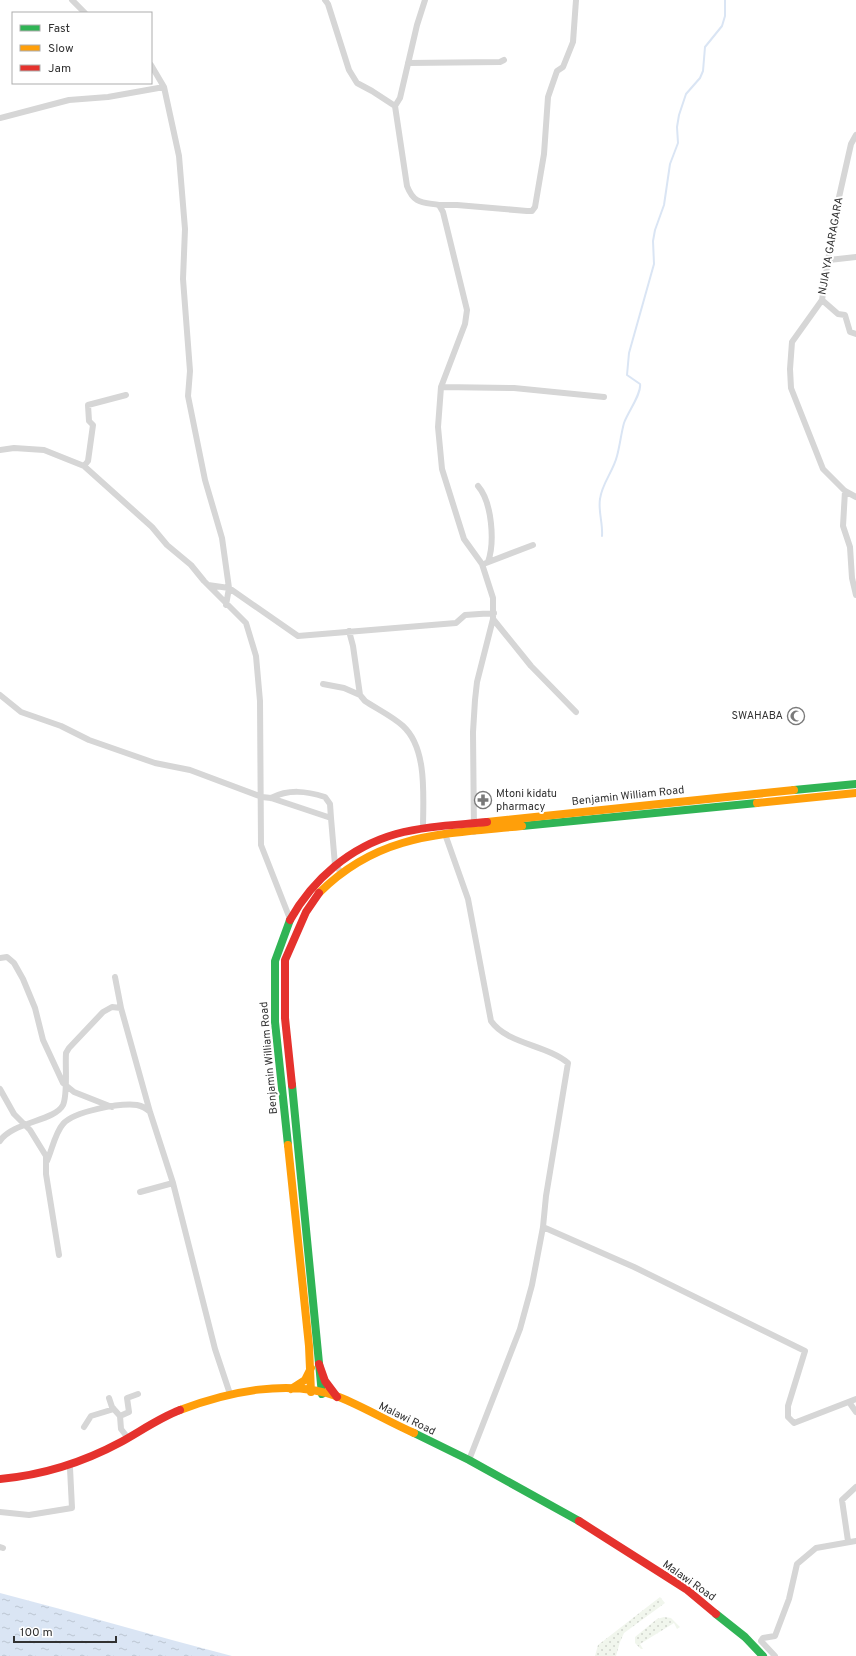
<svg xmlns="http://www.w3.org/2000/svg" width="856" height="1656" font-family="Overpass,sans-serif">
<defs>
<pattern id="grass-dots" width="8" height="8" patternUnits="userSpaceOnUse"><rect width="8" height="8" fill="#f1f6ed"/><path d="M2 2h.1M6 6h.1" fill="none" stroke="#cfd3cc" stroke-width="1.8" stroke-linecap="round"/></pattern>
<pattern id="water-ripples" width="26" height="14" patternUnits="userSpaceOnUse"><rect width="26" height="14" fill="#dae5f4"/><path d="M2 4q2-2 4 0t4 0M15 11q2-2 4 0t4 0" fill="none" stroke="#bcc5d2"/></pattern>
</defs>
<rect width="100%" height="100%" fill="#fff"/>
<path fill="url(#grass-dots)" d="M660,1597L665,1603L624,1633L620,1642L616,1656H595L598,1645Z
M664,1617L671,1618L680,1627L677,1629L674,1623L640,1644L643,1649H641L635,1643V1637L657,1619Z"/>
<path fill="url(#water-ripples)" d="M0,1593C78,1613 154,1636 232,1656H0Z"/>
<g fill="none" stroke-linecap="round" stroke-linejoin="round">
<path stroke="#dae5f4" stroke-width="2" d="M602,536C603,523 598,511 600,499C602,483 613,472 617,456C620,445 621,434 624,423C628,412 642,393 640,384L627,375L629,353L654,264L653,241L655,230L664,205L670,164L678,143L677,127L679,115L686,94L700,78L703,71L705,47L722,26L725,16V0"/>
<path stroke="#d6d6d6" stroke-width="6" d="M72,0L85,13
M325,0L328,4L349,70L357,83L372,91L395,106L407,186C414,204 422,202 439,205L443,212L467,310L465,324L441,387L438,427L442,469L464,539L482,564L493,598V619L477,682L475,700L473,732L474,832
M408,63L500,62L504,60
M151,65L164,87L179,156L185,229L183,279L190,371L188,396L205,480L222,538L229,588L298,636L456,623L465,615L494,613
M395,106L400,98L417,25L425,0
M0,118L69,100L108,97L164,87
M856,135L851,144L835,215L822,300L792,342L790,369L791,388L823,469L845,491L856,497
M439,205H457L527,211H532L535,207L544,154L548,97L557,71L563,67L573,42L576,0
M829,260L856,257
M822,300L838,314L845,315L850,332L856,334
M441,387L514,388L604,397
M0,450L14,448L44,450L84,466L152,527L167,545L191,565L204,581L208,585L229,588L226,605
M84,466L88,461L93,425L89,421L88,405L126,395
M478,486C492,502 495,542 488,562
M845,491L843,526L850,547L852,578L856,595
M486,563L533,545
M208,585L246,623L256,656L260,701L261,845L290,919
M493,619L531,666L576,712
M349,631L353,646L360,695L365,701C377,709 392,716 403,726C428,749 423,798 423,829
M323,684L344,688L360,695
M0,695L21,712L61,726L89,740L155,763L190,770L262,797L271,798L331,818L335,865L341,872
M271,798C289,789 306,791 325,797L330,804L331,818
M445,834L468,899L491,1021C507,1044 547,1045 568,1063L546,1196L543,1227L532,1285L520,1329L469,1460
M0,958L7,957L14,963L23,979L35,1008L43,1040L63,1083L74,1092L112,1107
M115,977L121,1008L150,1112L173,1183L215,1349L230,1394
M0,1089L14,1114L30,1130L46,1156V1174L59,1255
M0,1141C12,1122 55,1121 63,1105C68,1094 65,1067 66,1053L69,1048L103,1012L112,1007L121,1008
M47,1161C52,1150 55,1133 63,1124C74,1111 120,1103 137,1105C142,1106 146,1108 150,1112
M140,1192L173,1183
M543,1227L634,1267L805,1351L788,1406V1417L794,1423L856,1399
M109,1398L112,1407L120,1416L121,1429L128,1438
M849,1402L856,1412
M120,1416L129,1412L127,1398L138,1394
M84,1427L91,1416L114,1409
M0,1512L29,1515L72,1508L70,1468
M848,1541L842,1500L856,1487
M0,1547L3,1548
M775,1656L761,1641L763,1638L775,1636L789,1599L797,1564L816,1548L856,1541"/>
<path stroke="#30b455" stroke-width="8" d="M794,790L856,784
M522,826L757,803
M292,1085L322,1394
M288,1145L275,1022V961L290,920
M414,1433L469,1460L579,1521
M716,1614L745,1637L763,1656"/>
<path stroke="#ff9f0a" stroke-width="8" d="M757,803L856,793
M487,822L794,790
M319,893C379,833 443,834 522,826
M288,1145L309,1346L311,1392
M291,1389L305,1380L311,1368
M180,1410C227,1392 290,1378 339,1397C364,1407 389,1422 414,1433"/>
<path stroke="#e5322d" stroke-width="8" d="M290,920C313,879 350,847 396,834C425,826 457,825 487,822
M292,1085L285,1018V960L306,912L319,893
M319,1364L325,1381L337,1397
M0,1479C44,1475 82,1463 121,1442C141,1431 159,1418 180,1410
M579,1521L686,1589L716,1614"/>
</g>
<defs>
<g id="mosque-ring" transform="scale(0.9)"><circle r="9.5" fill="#fff" stroke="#7a7a7a" stroke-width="1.5"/><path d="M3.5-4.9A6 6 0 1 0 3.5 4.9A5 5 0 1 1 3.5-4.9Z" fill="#7a7a7a"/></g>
<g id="pharmacy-ring" transform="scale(0.9)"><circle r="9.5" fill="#fff" stroke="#7a7a7a" stroke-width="1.5"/><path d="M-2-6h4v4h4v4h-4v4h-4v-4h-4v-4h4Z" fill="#7a7a7a"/></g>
</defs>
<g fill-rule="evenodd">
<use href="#mosque-ring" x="796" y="716"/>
<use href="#pharmacy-ring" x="483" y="800"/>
</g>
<g text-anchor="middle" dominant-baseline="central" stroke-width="4" stroke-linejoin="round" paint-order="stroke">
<g font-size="11" fill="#323232" stroke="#fff">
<text transform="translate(831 246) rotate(-80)">NJIA YA GARAGARA</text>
<text transform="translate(628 796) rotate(-6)">Benjamin William Road</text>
<text transform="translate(269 1058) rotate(-95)">Benjamin William Road</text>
<text transform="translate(407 1419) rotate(26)">Malawi Road</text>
<text transform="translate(689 1581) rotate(35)">Malawi Road</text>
</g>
<g font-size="11" fill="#323232" stroke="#fff" text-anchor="end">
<text x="783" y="716">SWAHABA</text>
<text x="496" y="794" text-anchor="start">Mtoni kidatu<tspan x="496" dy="13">pharmacy</tspan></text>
</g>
</g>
<rect x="12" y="12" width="140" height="72" fill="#ffffff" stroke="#adadad"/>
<rect x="20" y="25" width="20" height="6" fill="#30b455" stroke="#adadad"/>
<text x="48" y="32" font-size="12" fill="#323232">Fast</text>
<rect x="20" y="45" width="20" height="6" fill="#ff9f0a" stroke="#adadad"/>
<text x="48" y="52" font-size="12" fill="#323232">Slow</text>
<rect x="20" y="65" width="20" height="6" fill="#e5322d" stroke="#adadad"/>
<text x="48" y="72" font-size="12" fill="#323232">Jam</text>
<path d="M14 1636v6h102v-6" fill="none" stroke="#323232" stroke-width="2"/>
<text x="20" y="1636" font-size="12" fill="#323232" stroke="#ffffff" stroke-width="3" paint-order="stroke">100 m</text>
</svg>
